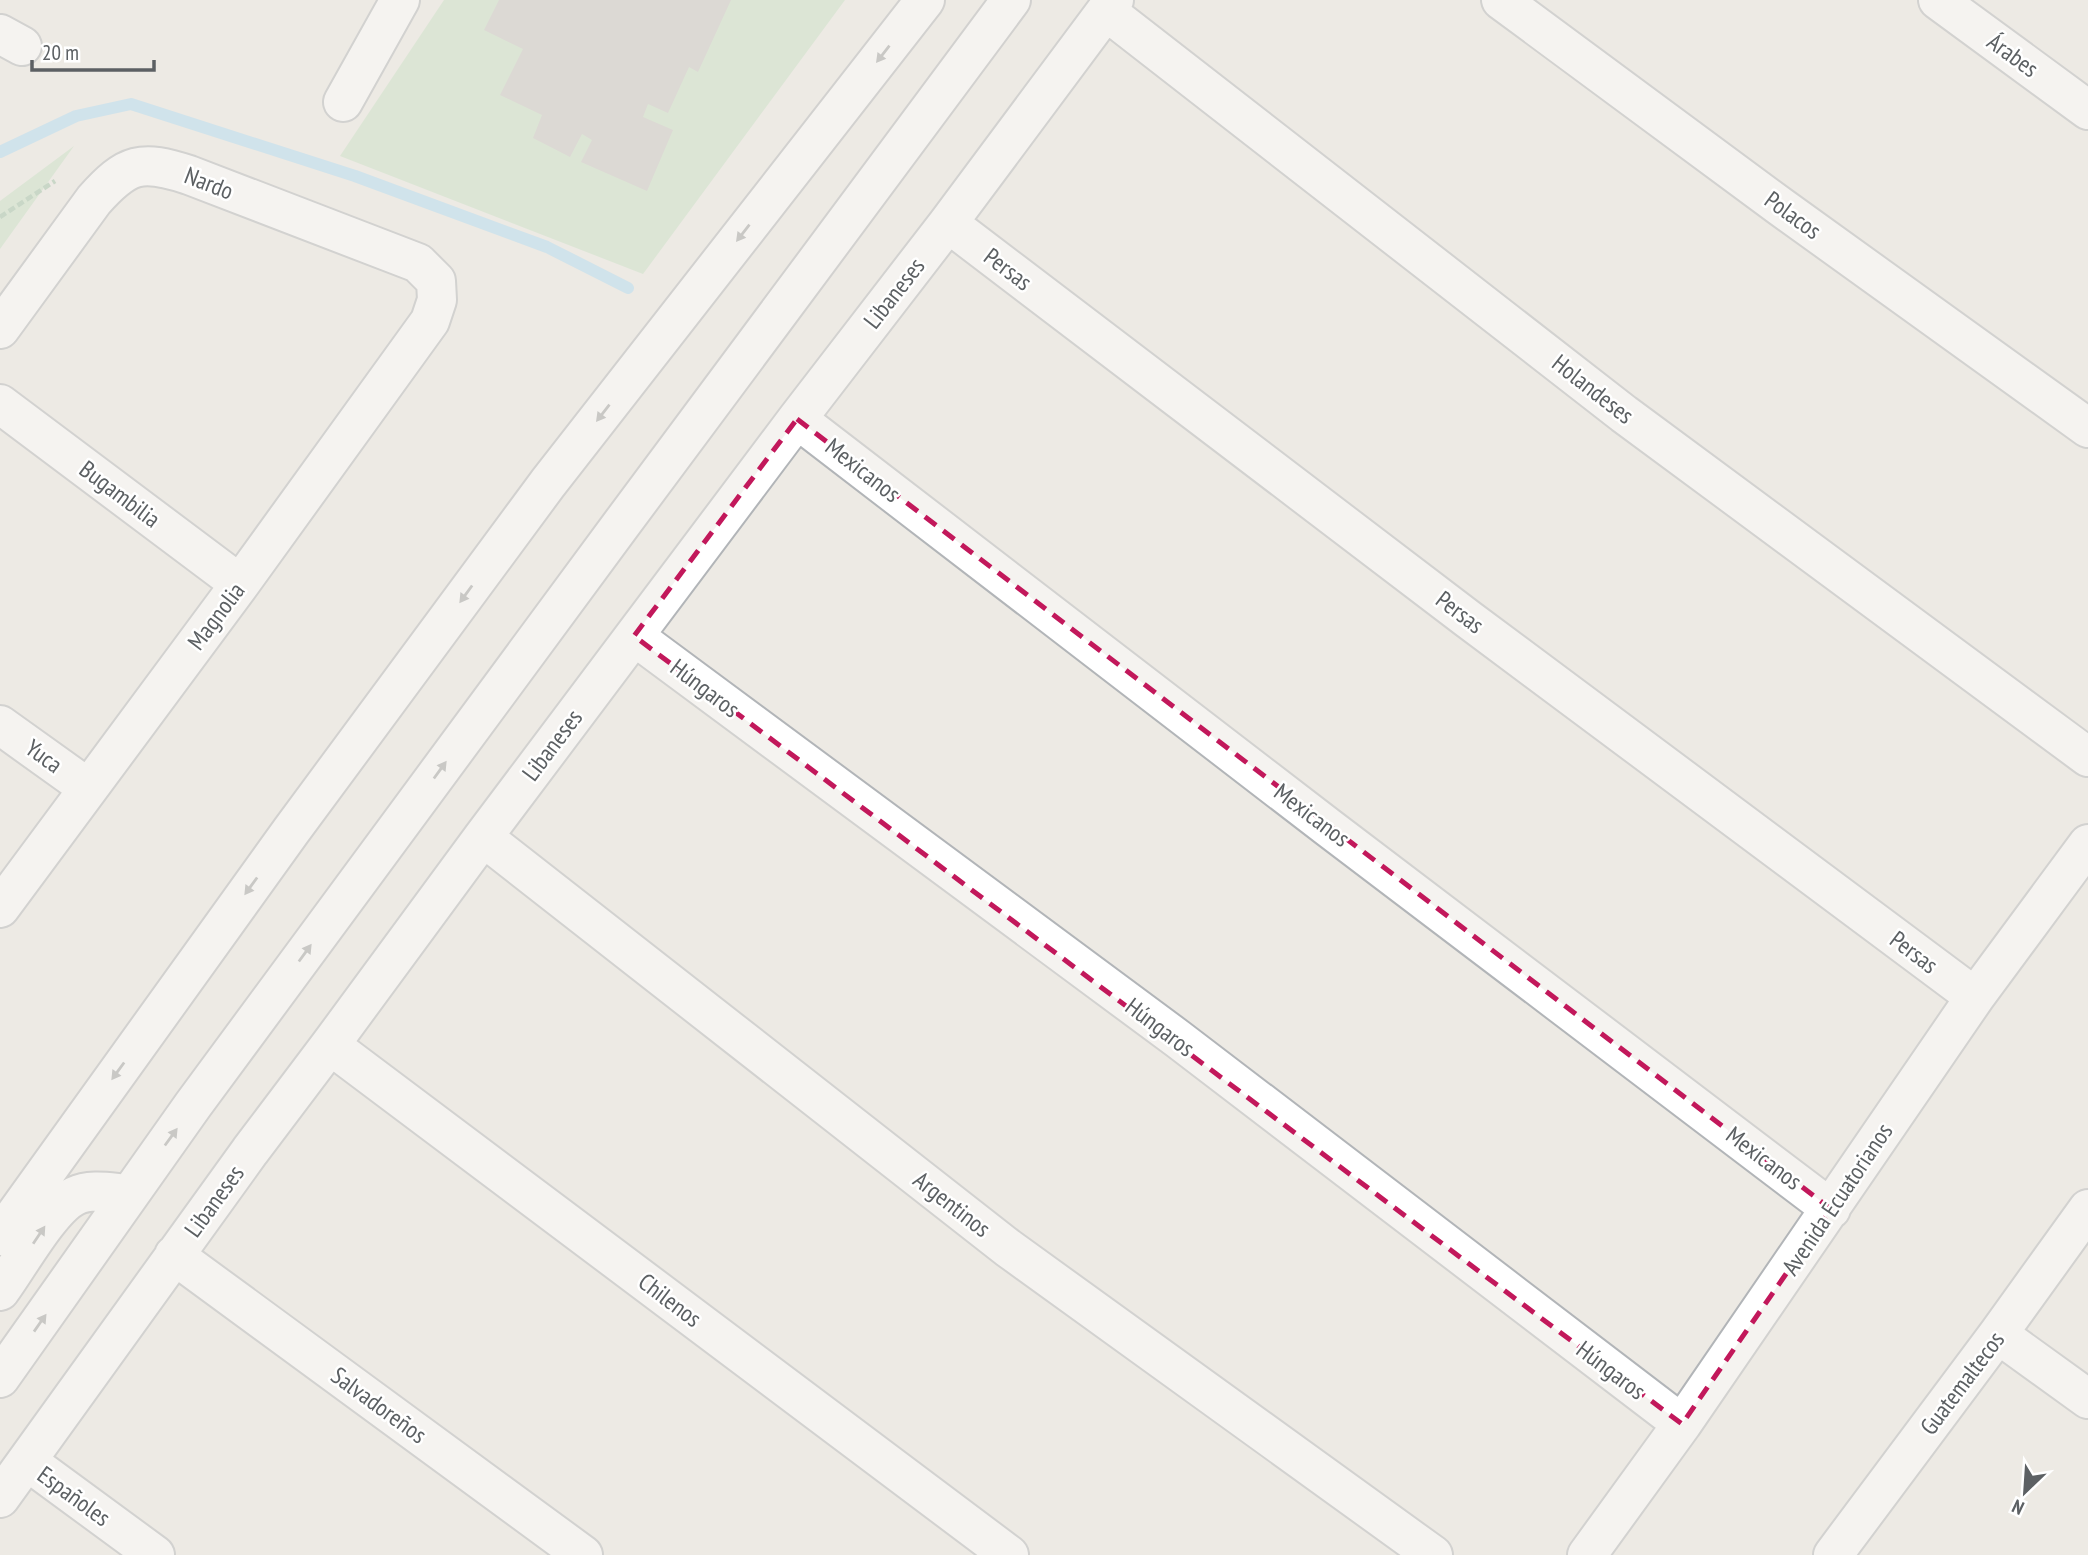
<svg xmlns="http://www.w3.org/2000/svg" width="2088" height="1555" font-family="'PT Sans Narrow',sans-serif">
<rect width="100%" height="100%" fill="#edeae4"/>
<path fill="#c7e1c4" d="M444,0H845L643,274L340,156Z
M74,146L0,249V201Z"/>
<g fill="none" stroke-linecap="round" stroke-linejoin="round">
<path stroke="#aedbf3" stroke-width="12" d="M0,152L76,116L131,104L355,176L547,247L628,288"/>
</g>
<path fill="#c8c5c1" d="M499,0H731L698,72L689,67L668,113L648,104L643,117L673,130L647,191L581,162L592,140L582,134L570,157L533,138L542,115L500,95L523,49L484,30Z"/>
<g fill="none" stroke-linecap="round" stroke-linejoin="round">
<g stroke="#b2b5b8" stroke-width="42">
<path id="street" d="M1501,0L1781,207L2088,428
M1938,0L2088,110
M1106,11L1624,414L2088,757
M0,34L22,46
M343,102L400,0
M948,223L1468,619L1975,997
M0,329L94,200C127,163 141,159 189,175L418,263L436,281L437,300L430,321L240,584L0,908
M0,404L240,584
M797,419L1329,828L1831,1209
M634,636L1178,1039L1682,1424
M0,725L88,788
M483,837L1008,1248L1433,1555
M330,1045L1009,1555
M174,1255L583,1555
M1998,1334L2088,1399
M27,1461L155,1555
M0,1498L250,1151L330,1045L483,837L797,419L948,223L1114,0
M1587,1555L1682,1424L1975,997L2088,844
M1833,1555L1998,1334L2088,1209"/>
</g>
<g stroke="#b1b4b7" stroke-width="42">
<path id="secondary" d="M0,1236L291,831L548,483L925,0
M0,1291C18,1267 50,1208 75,1196C91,1188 112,1193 130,1194
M0,1378L193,1105L620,526L1011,0"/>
</g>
<path stroke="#9ec1a5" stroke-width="4.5" stroke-dasharray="7 3.5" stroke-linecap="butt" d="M0,217L55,181"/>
<use href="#street" stroke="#fff" stroke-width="38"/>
<use href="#secondary" stroke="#fff" stroke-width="38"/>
</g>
<defs><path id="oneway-solid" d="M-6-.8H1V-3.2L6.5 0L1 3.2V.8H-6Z" transform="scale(1.75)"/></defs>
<g fill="#9da0a1">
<use href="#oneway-solid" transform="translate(883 54) rotate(128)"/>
<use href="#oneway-solid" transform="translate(743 233) rotate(128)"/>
<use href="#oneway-solid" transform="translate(603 413) rotate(128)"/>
<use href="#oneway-solid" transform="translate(466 594) rotate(126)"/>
<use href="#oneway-solid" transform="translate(440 770) rotate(-54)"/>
<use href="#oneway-solid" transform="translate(251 886) rotate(126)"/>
<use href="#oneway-solid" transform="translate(305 953) rotate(-54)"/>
<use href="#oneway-solid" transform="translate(118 1071) rotate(126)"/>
<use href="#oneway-solid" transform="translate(171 1137) rotate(-54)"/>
<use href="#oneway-solid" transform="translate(39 1235) rotate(-56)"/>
<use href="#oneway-solid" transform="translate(40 1323) rotate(-55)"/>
</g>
<path d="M0 0H2088V1555H0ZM797,419L1831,1209L1682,1424L634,636Z" fill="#edeae4" fill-opacity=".55" fill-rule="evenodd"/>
<path fill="none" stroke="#c2185b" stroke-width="5" stroke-dasharray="14 9" stroke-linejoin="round" d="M797,419L1831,1209L1682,1424L634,636Z"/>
<g text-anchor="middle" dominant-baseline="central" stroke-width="5" stroke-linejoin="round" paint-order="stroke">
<g font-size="24" fill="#5c6063" stroke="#fff">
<text transform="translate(2013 55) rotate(36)">Árabes</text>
<text transform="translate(209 183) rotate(21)">Nardo</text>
<text transform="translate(1793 215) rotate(36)">Polacos</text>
<text transform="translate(1008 269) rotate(37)">Persas</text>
<text transform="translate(894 293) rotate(-52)">Libaneses</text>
<text transform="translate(1593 389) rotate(38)">Holandeses</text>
<text transform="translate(863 470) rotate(38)">Mexicanos</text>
<text transform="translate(120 494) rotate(37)">Bugambilia</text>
<text transform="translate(1460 612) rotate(37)">Persas</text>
<text transform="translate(216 616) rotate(-53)">Magnolia</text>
<text transform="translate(705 688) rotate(37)">Húngaros</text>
<text transform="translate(552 745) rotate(-53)">Libaneses</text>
<text transform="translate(44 756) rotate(36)">Yuca</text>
<text transform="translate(1312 815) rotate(37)">Mexicanos</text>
<text transform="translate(1914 952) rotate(37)">Persas</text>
<text transform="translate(1160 1027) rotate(37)">Húngaros</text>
<text transform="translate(1764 1158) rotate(37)">Mexicanos</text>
<text transform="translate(1837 1199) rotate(-56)">Avenida Ecuatorianos</text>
<text transform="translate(214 1201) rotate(-54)">Libaneses</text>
<text transform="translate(952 1204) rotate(38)">Argentinos</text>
<text transform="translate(670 1300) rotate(37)">Chilenos</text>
<text transform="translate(1611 1370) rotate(37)">Húngaros</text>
<text transform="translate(1962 1383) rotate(-53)">Guatemaltecos</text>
<text transform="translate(379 1405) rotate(36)">Salvadoreños</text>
<text transform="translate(74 1496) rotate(36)">Españoles</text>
</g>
</g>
<g transform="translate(2025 1492) rotate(205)" stroke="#ffffff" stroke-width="5" paint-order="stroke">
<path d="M0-5L12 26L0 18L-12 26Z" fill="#5c6063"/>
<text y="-10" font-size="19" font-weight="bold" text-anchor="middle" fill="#5c6063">N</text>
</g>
<path d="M32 60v10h122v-10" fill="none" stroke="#5c6063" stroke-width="3.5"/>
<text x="42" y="60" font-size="21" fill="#5c6063" stroke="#ffffff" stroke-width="5" paint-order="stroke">20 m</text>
</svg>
